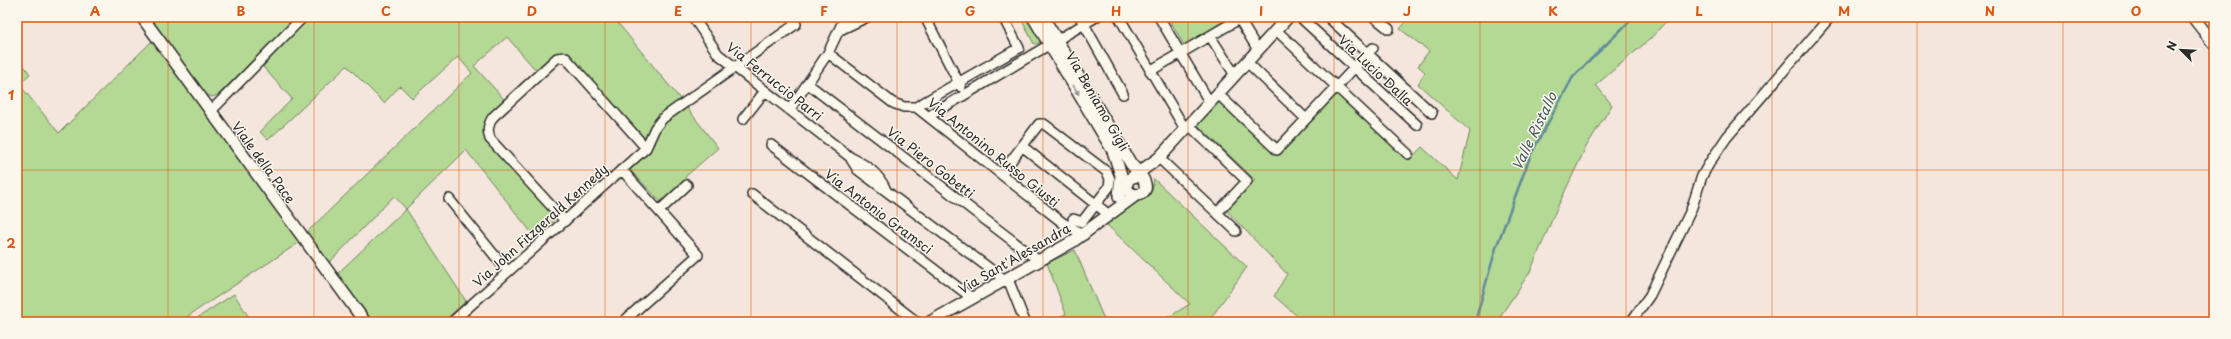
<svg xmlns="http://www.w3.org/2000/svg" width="2231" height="339" font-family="'Playpen Sans',sans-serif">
<rect width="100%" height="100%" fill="#f5e6dd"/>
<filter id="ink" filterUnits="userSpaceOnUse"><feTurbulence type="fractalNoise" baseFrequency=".025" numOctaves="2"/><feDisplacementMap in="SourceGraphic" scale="8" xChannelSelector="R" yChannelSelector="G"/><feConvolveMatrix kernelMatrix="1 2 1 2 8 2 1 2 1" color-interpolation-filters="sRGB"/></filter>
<g filter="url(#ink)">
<path fill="#b4d994" stroke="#708260" d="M149,17H296L218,95L212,97L204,93Z
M309,17H613L681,100L657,118L643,140L567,53L540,69L534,68L507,37L474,66L504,99L490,114L485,132L557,218L535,237L466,150L406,209L466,301L443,322H372L337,274L406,209L394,196L329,263L307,232L472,73L458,57L412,98L400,86L384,103L347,66L268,140L260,132L292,99L263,67L285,40Z
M1020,17H1027L1040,40L1039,43L1034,44Z
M1168,17H1231L1184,45Z
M1410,17H1670L1650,39L1596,85L1612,105L1586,147L1557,208L1530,272L1501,315L1502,322H1304L1274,296L1287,274L1227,211L1255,180L1197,124L1219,100L1277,156L1338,93L1409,160L1422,147L1458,180L1470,131L1418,84L1425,72L1418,66L1429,51L1400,29Z
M152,41L300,242L179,322H17V64L21,62L30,74L19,84L59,133Z
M688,101V109L718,148L685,177L687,180L662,203L631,171V167L666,121Z
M1154,179L1247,267L1208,322H1160L1190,304L1106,224C1112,218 1119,208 1127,205C1146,198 1151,202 1154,179Z
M1075,250L1105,322H1046L1066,314L1047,263Z
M234,294L252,322H191Z"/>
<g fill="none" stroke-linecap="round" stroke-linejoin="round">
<path stroke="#608a9a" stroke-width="2.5" d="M1475,322L1496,248L1531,154L1573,77L1634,17"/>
<g stroke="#2b2b2b" stroke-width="12">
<path id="minor" d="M693,17L718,54L850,157C866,165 878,172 886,190
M925,17L961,87
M1080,17L1123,94
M1119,17L1185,129
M1159,17L1210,103
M1238,17L1258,50
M1278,17L1282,24
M1300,17L1417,125
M1328,17L1432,113
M1374,17L1389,29
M840,30L867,17
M1276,30L1408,154
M1210,36L1235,75
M828,53L893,103L904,107H916L1063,223L1084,235
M1247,62L1306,119
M1150,71L1239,19
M808,84L1039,261
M1218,94L1277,150L1373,48
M916,107L1019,48L1003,17
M790,109L828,53L845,17
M210,112L303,17
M929,116L1096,17
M743,119L765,91
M1189,125L1247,181L1217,213
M771,145L972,298
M1022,146L1108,214
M1159,158L1236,231
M851,159L858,170L1005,280
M622,170L698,255L623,322
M1001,174L1039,124H1044L1107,172L1110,179L1109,187L1082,222L1073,219
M752,194L917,322
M449,199L508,272
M659,211L687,185
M565,221L490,139C487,130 488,125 493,117L557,58L565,57L646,148
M1008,279L1025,322
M452,322L646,148L655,128L663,118L796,24L789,17
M1631,322L1650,295L1691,210L1702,176L1710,162L1727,137L1830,17"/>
</g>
<g stroke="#2b2b2b" stroke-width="14">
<path id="tertiary" d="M142,17L365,322
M1033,17L1113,151L1121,175L1119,197
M1043,17L1131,164C1137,171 1152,185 1142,193C1138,196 1134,195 1130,193L1126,187L1128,180L1134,176L1141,177
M2193,17L2214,44
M1134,176L1159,158L1288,17
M930,322L1072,242L1136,195"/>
</g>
<use href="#minor" stroke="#fbf7ec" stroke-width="9"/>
<use href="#tertiary" stroke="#fbf7ec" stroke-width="11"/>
</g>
<defs><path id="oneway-solid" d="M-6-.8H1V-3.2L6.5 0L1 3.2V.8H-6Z"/></defs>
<use fill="#93918c" href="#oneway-solid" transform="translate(1076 90) rotate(59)"/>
</g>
<path fill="none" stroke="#df570e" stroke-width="1" stroke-opacity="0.55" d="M168,17V322M314,17V322M459,17V322M605,17V322M751,17V322M897,17V322M1043,17V322M1188,17V322M1334,17V322M1480,17V322M1626,17V322M1772,17V322M1917,17V322M2063,17V322M17,170H2214"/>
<g text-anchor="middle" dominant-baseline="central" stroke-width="3" stroke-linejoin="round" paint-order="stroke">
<g font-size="13" fill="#2b2b2b" stroke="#fbf7ec">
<text transform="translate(1376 70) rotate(43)">Via Lucio Dalla</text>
<text transform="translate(775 81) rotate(38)">Via Ferruccio Parri</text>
<text transform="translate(1098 101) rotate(60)">Via Beniamo Gigli</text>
<text transform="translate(994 152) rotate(39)">Via Antonino Russo Giusti</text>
<text transform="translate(264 162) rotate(54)">Viale della Pace</text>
<text transform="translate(931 162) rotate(38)">Via Piero Gobetti</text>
<text transform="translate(879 211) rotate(37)">Via Antonio Gramsci</text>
<text transform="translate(540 225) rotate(-42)">Via John Fitzgerald Kennedy</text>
<text transform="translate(1014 258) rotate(-30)">Via Sant'Alessandra</text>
</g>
<g font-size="14" font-style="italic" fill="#455b62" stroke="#fbf7ec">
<text transform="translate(1534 131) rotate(-64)">Valle Ristallo</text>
</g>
</g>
<rect width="2231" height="339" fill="none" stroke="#fbf7ec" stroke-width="44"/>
<g transform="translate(2181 50) rotate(294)" stroke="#fbf7ec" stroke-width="3" paint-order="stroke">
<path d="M0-3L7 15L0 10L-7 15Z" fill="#2b2b2b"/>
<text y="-6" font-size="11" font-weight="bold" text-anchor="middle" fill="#2b2b2b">N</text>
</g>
<rect x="22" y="22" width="2187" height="295" fill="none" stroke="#df570e" stroke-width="1.5"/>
<g font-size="13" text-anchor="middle" font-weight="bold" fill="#df570e">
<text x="95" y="16">A</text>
<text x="241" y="16">B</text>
<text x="386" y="16">C</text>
<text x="532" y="16">D</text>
<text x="678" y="16">E</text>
<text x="824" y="16">F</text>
<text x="970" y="16">G</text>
<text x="1116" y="16">H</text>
<text x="1261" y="16">I</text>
<text x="1407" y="16">J</text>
<text x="1553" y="16">K</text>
<text x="1699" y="16">L</text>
<text x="1844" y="16">M</text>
<text x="1990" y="16">N</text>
<text x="2136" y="16">O</text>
<text x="11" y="100">1</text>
<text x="11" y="248">2</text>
</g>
</svg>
